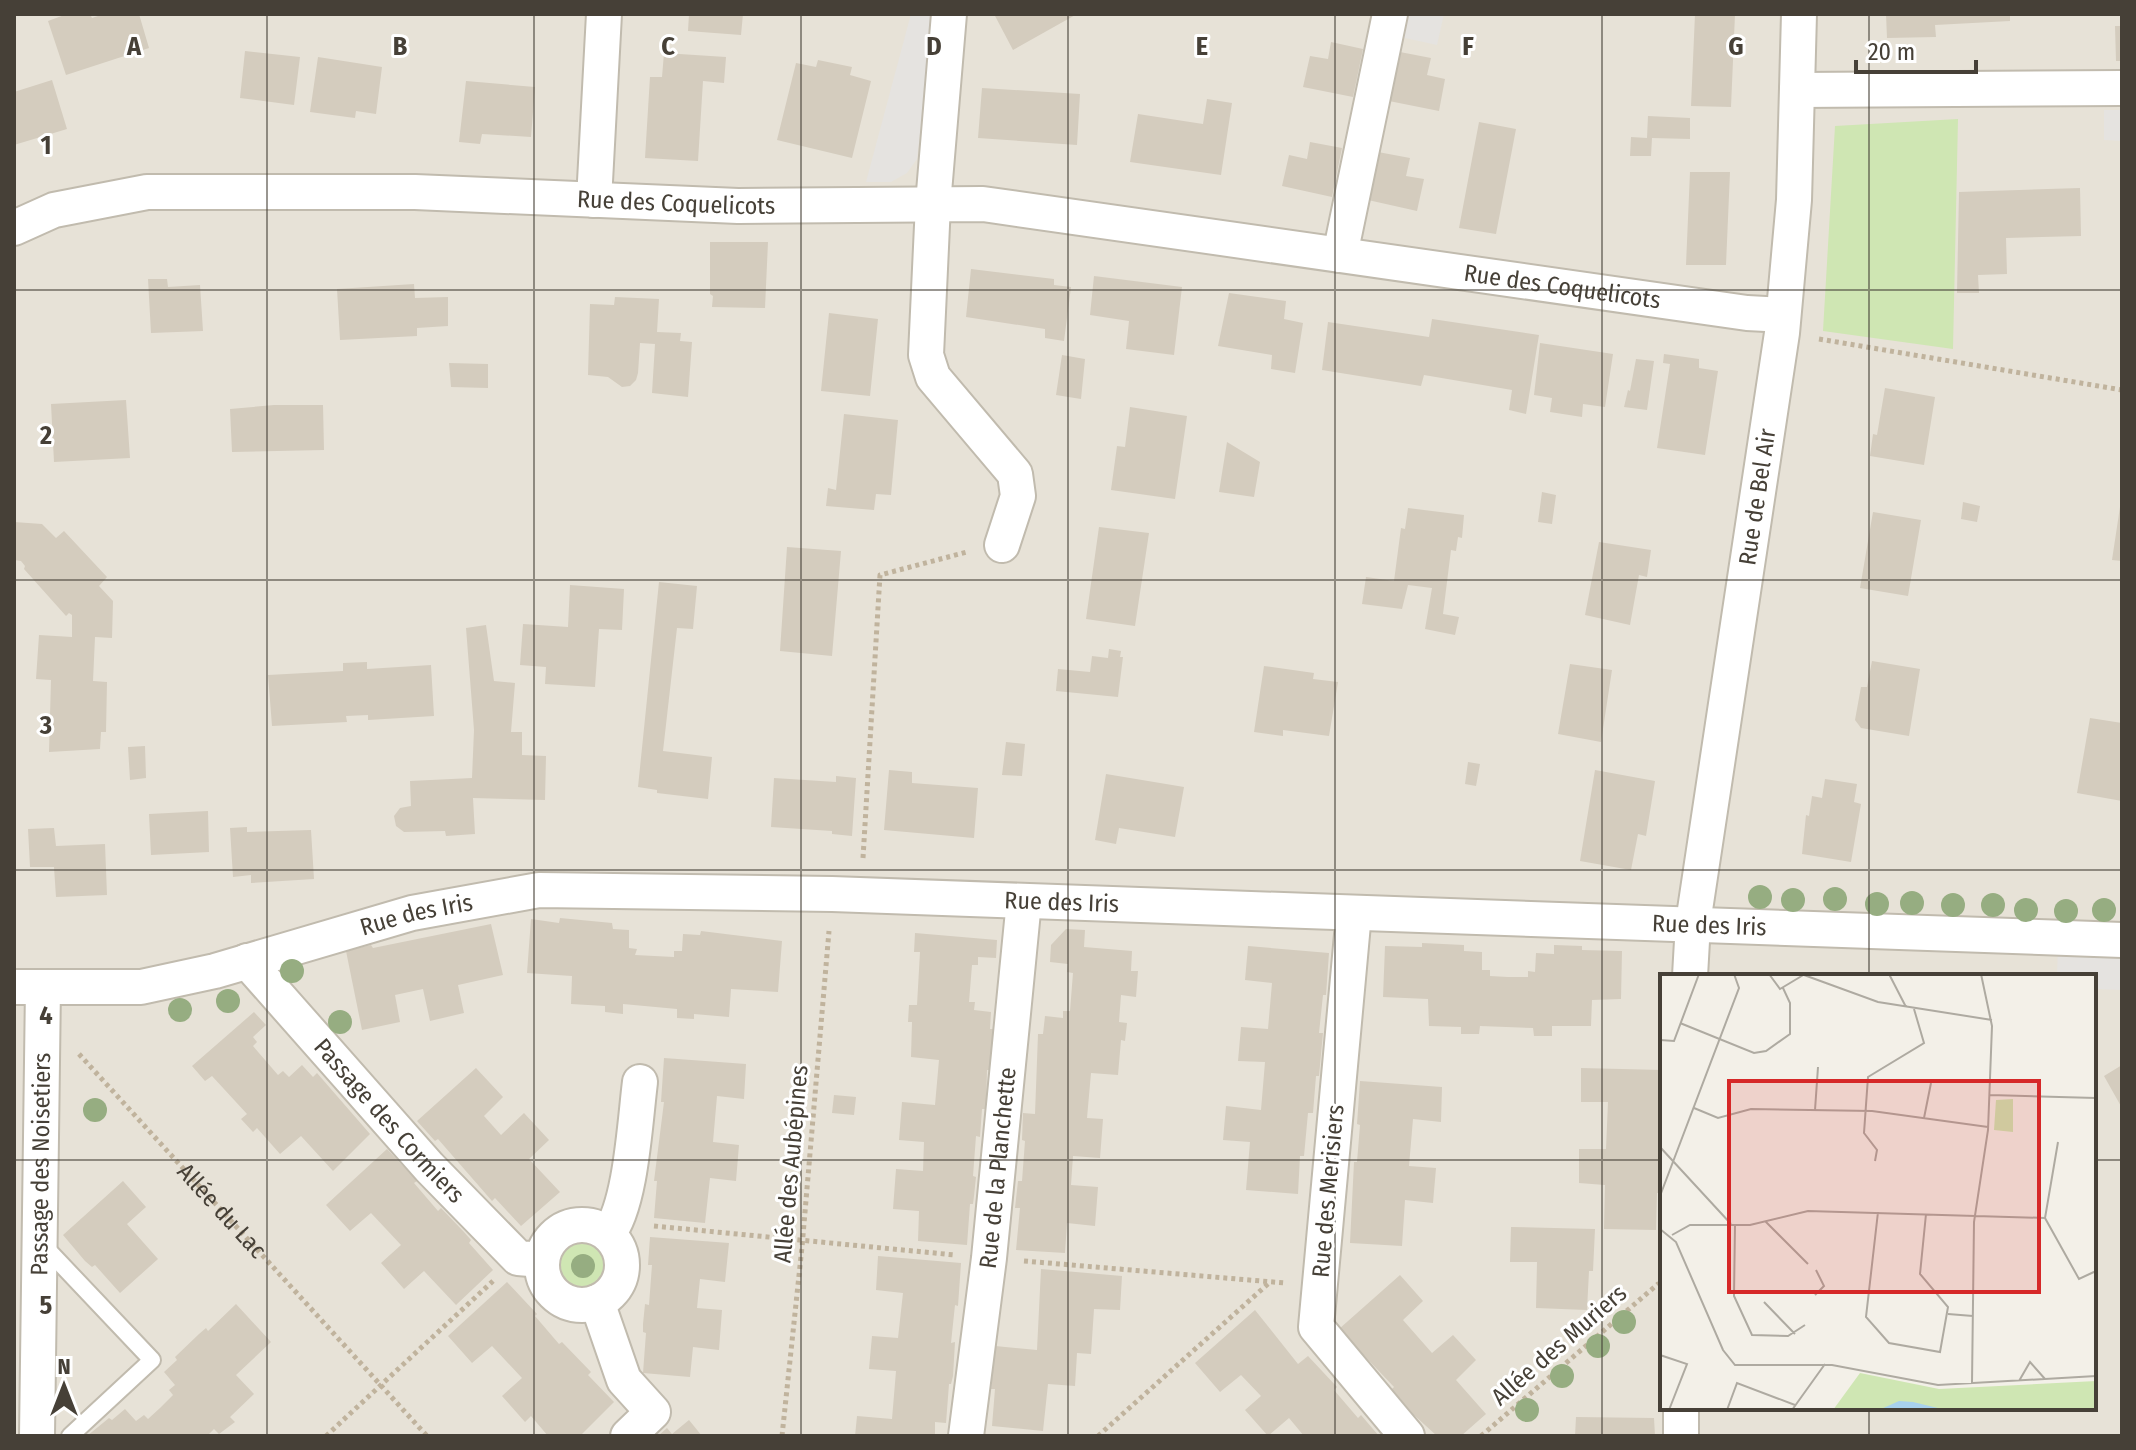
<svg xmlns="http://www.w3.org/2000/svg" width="2136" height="1450" font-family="'Fira Sans Condensed',sans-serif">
<rect width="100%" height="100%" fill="#f3f0e8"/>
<path fill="#e7e2d7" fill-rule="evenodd" d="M14,14H2122V1436H14ZM1662,976H2094V1408H1662Z"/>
<path fill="#cfe6b3" d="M1958,119L1953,349L1823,331L1835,126Z
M557 1265a24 24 0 1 1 48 0a24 24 0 1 1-48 0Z"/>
<path fill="#e5e3e0" d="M911,14H934L917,159L907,173L891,182H866Z
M1401,14H1444L1437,45L1396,36Z
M2104,110H2122V141L2104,140Z
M2058,947L2122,950V990L2094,989V976H2057Z"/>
<path fill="#d4ccbe" d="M67,14H90L92,18L104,14H139L149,48L66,75L48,21Z
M689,14H743L741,35L688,31Z
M994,14H1077L1013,50Z
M1695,14H1735L1731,107L1691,106Z
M1886,14H2010V21L1935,25L1936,37L1887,38Z
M2115,26H2122V61H2116Z
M1331,42L1363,49L1353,97L1303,87L1310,56L1328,59Z
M245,51L300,57L294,105L240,98Z
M1400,52L1431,58L1427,75L1445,79L1439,111L1389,101Z
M664,53L726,57L724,83L703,81L698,161L645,158L650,77H662Z
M318,57L382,67L376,114L356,111L355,118L310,112Z
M818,60L852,67L850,75L871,81L852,158L777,140L796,63L816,67Z
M52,80L67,129L14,145V92Z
M466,81L535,87L531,137L482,134L480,144L459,142Z
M982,88L1080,94L1077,145L978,138Z
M1207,99L1232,103L1221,175L1130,162L1138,114L1203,124Z
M1648,116L1690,118V139L1652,138L1651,156H1630L1631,137L1647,138Z
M1479,122L1516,129L1496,234L1459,228Z
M1310,142L1342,148L1332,197L1282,186L1289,155L1307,159Z
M1378,152L1410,158L1406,176L1424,179L1417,211L1368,200Z
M1690,172H1730L1726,265H1686Z
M2080,188L2081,236L2006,238L2007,274L1978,275L1979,293H1957L1959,192Z
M710,242H768L765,308L712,307L713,296L710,294Z
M971,269L1054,279V285L1071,287L1064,341L1045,338V329L966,317Z
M1094,276L1182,287L1174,355L1126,349L1129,321L1090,315Z
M148,279H167L168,287L200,285L203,331L151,333Z
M414,284L415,298L448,297V326L417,328V336L340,340L337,289Z
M1229,293L1286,301L1284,319L1303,323L1295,373L1271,369L1272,355L1218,346Z
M615,297L659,299L657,332L681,333L680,341L692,342L688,397L652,393L655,344L640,343L638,373L636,380L630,386L622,387L608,377L588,375L590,304L614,305Z
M829,313L878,319L870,396L821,391Z
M1432,319L1539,335L1526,414L1509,410L1512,390L1424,375L1421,386L1322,370L1328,322L1429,337Z
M1540,343L1613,354L1605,407L1583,404L1582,417L1550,412L1552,398L1534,395Z
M1664,354L1699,359V368L1718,371L1705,455L1657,448L1670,364L1663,363Z
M1062,355L1085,359L1081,399L1056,395Z
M1636,359L1654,361L1647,410L1624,407L1628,390L1630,391Z
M449,363L488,364V388L451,387Z
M1885,388L1935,397L1924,465L1870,456L1873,434L1877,435Z
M126,400L130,458L54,462L51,404Z
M274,405H323L324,450L232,452L230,409Z
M1130,407L1187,416L1175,499L1111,490L1117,446L1125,447Z
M844,414L898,420L891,495L876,494L874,510L826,506L828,488L836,490Z
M1227,442L1260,462L1254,497L1219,492Z
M1542,492L1556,495L1552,524L1538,522Z
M1963,502L1980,506L1977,522L1961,519Z
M2120,507H2122V561L2112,560Z
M1408,508L1464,515L1462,538L1458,537L1456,551L1451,550L1443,614L1459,617L1455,635L1425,629L1432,588L1408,585L1402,609L1362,604L1366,577L1394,581L1401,528L1405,529Z
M1873,512L1921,520L1908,596L1860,588Z
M14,522L42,524L56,538L64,531L107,577L99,586L113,601L112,638L95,637L93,681L107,682L106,732H101L100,749L49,752L51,680L36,679L39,635L72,637V615L69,613L66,616L24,569L25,566L21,561L14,560Z
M1099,527L1149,533L1135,626L1086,619Z
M1599,542L1651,550L1647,577L1639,575L1630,625L1585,615Z
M787,547L841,551L832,656L780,651Z
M659,582L697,586L693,629L677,628L663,751L712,757L708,799L657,793V790L638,787Z
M570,585L624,589L622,630L599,629L595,687L545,684L546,667L520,665L523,624L568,627Z
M486,625L494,681L515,683L511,732H522V755L546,756L545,800L473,798L475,834L446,836L445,831L404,832L396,826L394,816L400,808L411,806L410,781L472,778L474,730L466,628Z
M1109,649L1121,651L1120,657H1123L1118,697L1056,691L1058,669L1090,672L1092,656L1108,658Z
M1872,661L1920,669L1909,736L1861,728L1855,720L1861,687H1867Z
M367,662V669L431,665L434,716L368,720V715L346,716L347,722L272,726L268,675L343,671V663Z
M1570,664L1612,670L1601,742L1558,734Z
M1264,666L1314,673L1313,679L1338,682L1329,736L1283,730V736L1254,732Z
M2090,718L2122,723V801L2077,793Z
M1006,742L1025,744L1022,776L1002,775Z
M145,746L146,778L130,780L128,747Z
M1468,762L1480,764L1476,786L1465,784Z
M889,770L912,772V783L978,788L974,838L884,830Z
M1595,770L1655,781L1646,836L1638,834L1631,870L1580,861Z
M1106,774L1184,787L1175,837L1119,828L1116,844L1095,840Z
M836,776L856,778L852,836L832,834V831L771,827L774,778L836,782Z
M1825,779L1857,784L1854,802L1861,804L1851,862L1802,854L1806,815L1809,816L1812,796L1822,798Z
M208,811L209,852L151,855L149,814Z
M247,827V832L311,830L314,879L251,883V875L233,877L230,828Z
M54,828L56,846L105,844L107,895L56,897L54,867H30L28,829Z
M560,918L612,923L613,929L629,930V948L637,949L635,955L674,957V951H682L683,934L700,935L701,931L782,941L778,992L731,989L729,1017L694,1014V1019L677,1018V1009L623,1004V1014L605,1012V1006L571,1004L572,976L527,973L531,919L559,923Z
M491,924L503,975L458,985L464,1013L430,1021L423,989L395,995L400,1022L362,1030L346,951L371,945L373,948Z
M1066,929L1085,930L1084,947L1132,951L1131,971H1138L1136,997L1121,995L1119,1022L1127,1023L1125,1041L1121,1040L1118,1075L1091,1073L1087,1118L1103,1119L1100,1158L1073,1156L1071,1185L1098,1187L1095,1226L1067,1223L1065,1253L1016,1250L1020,1208H1015L1018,1181H1022L1025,1141L1022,1140L1023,1113L1035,1114L1038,1034H1043L1045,1016L1063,1018V1011H1070L1073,973L1067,972L1068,964L1050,962L1051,945Z
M915,933L997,940L996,958L978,957V965H972L969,1002H975L974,1010L991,1012L990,1029H995L992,1062L990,1070H987L986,1109H982L980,1137L976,1136L973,1176L976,1177L974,1196L973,1204H970L967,1245L918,1241L919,1211L893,1209L896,1169L923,1171L924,1142L899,1140L902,1102L935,1105L939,1060L911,1057L912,1022H908L909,1005H917L920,952H914Z
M1422,943L1464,945V951L1482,952V970H1490V976L1508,977H1528V971L1535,972L1536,953L1554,954V945L1582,946V950L1622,951L1621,999L1592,1000L1591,1026H1552V1036H1534L1533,1028L1480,1026L1479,1034H1461V1027L1429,1026L1428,999L1383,997L1385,946L1422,947Z
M1248,946L1329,953L1326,995H1323L1319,1033H1323L1319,1076H1316L1313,1113H1308L1304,1156H1300L1298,1194L1246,1190L1250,1142L1223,1140L1226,1106L1261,1110L1265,1062L1238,1061L1241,1027L1268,1029L1272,983L1245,980Z
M254,1012L266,1025L253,1037L257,1042L253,1046L278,1075L283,1071L289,1077L302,1065L313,1077L317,1073L370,1134L333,1171L301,1136L280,1154L257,1128L253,1132L241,1119L247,1114L212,1076L205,1081L192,1066Z
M664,1058L746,1064L744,1099L717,1096L713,1142L739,1145L736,1181L710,1178L705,1223L654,1218L657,1181H654L664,1102H661Z
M2122,1065V1108L2104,1076Z
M476,1068L503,1097L484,1116L501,1135L524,1113L549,1140L529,1159L560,1192L521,1226L495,1198L492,1201L438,1139L435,1141L417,1121Z
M1581,1068L1662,1070V1113H1658V1151H1662L1660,1193H1657L1656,1230L1604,1229L1605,1185L1579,1183V1149H1606L1608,1102H1581Z
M1360,1081L1442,1087L1441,1122L1413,1119L1409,1166L1436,1168L1433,1203L1405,1200L1402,1246L1350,1243L1354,1162H1357L1360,1125L1357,1124Z
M834,1095L856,1097L854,1115L832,1113Z
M387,1149L417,1181L414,1183L438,1211L441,1208L464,1232L471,1240L469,1243L493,1270L456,1305L424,1271L404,1289L381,1263L401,1245L371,1213L350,1231L326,1205Z
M123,1181L146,1207L127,1224L158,1259L120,1293L95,1265L92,1267L85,1261L63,1235Z
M1511,1227L1595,1229L1593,1271H1589L1587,1310L1536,1308L1537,1262H1510Z
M650,1237L729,1243L725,1282L700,1279L697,1308L722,1310L719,1350L693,1347L690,1377L643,1373L646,1333L643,1332V1324L645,1304L649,1305L652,1265H648Z
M878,1256L961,1263L958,1306L955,1305L951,1343L955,1342L953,1376L951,1384H949L946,1423L935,1422V1436H855L857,1416L892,1419L896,1371L869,1369L872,1336L898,1338L903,1293L876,1290Z
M1041,1269L1122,1276L1120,1310L1094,1309L1091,1354L1077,1353L1075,1386L1048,1384L1043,1431L992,1426L995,1389H991L995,1346L1037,1350Z
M1400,1275L1423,1301L1403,1320L1432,1353L1453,1335L1476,1360L1456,1380L1486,1414L1461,1436H1437L1414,1415L1392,1389L1394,1387L1339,1329Z
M507,1282L537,1314L535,1316L559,1344L562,1342L591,1372L588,1375L614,1402L580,1436H548L531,1416L525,1422L502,1396L522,1378L492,1346L472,1363L448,1336Z
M236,1304L271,1342L236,1375L254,1394L230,1417L235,1422L219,1434L214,1429L207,1436H87L109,1418L112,1420L125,1409L136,1421L144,1415L148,1419L160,1408L173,1395L169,1390L175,1385L164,1372L177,1360L175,1357L199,1334L206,1328L208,1331Z
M1255,1310L1298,1364L1308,1356L1337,1387L1334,1390L1358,1418L1361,1415L1379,1436H1304L1289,1418L1268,1436L1245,1410L1261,1396L1241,1375L1220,1392L1195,1363Z
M1796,1408H1841V1412L1796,1411Z
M1576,1417L1654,1418L1655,1436H1575Z
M689,1420L702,1436H658L667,1428L672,1434Z"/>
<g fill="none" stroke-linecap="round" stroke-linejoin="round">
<g stroke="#c1bbae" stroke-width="20">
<path id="service" d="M43,1245L152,1360L70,1436"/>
</g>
<g stroke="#c1bbae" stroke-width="38">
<g id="minor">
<path d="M949,14L933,204L926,355L933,377L1015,474L1018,496L1002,545"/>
<path d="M1797,90L2122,88"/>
<path d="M594,200L604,14"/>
<path id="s2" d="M14,228L54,210L147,192H415L738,206L983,204L1747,313L1783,315"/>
<path d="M1340,255L1390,14"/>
<path d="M1354,913L1316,1327L1407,1436"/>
<path id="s3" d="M247,961L429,1167L518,1258L542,1260"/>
<path id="s4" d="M1690,976L1693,923L1782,333L1794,200L1799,14"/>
<path id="s5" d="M14,987H141L215,971L412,913L539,890L832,894L2122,940"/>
<circle cx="582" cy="1265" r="40"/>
<path d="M608,1234C631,1206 635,1121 640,1082"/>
<path d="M597,1302L624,1380L653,1412L628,1436"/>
<path id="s6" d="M37,1436L43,987"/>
<path id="s7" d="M966,1436L989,1258L1024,901"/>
<path d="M1681,1436V1408"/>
</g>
</g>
<g stroke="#c0b39d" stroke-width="5" stroke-dasharray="4 4" stroke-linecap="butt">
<path d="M1819,339L2122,390"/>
<path d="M863,858L880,575L967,552"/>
<path id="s1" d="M79,1054L427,1436"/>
<path d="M654,1226L955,1255"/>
<path d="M1024,1261L1285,1283"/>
<path d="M326,1436L493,1281"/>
<path d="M782,1436L802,1247L829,931"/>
<path d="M1098,1436L1269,1283"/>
<path d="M1481,1436L1658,1284H1662"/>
</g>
<use href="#service" stroke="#fff" stroke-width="16"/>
<use href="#minor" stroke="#fff" stroke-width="34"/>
</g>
<g fill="#96ad81">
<circle cx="1760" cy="897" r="12"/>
<circle cx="1835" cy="899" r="12"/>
<circle cx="1793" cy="900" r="12"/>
<circle cx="1912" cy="903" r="12"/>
<circle cx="1877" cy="904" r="12"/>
<circle cx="1953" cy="905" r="12"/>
<circle cx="1993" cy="905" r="12"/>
<circle cx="2026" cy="910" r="12"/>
<circle cx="2104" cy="910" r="12"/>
<circle cx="2066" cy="911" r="12"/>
<circle cx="292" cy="971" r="12"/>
<circle cx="228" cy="1001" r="12"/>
<circle cx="180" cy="1010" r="12"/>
<circle cx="340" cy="1022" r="12"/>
<circle cx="95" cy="1110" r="12"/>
<circle cx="583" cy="1266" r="12"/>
<circle cx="1624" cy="1322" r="12"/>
<circle cx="1598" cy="1346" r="12"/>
<circle cx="1562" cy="1376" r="12"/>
<circle cx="1527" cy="1410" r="12"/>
</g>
<path fill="none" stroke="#464037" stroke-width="2" stroke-opacity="0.55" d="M267,14V1436M534,14V1436M801,14V1436M1068,14V1436M1335,14V1436M1602,14V1436M1869,14V976M14,290H2122M14,580H2122M14,870H2122M14,1160H1662M2094,1160H2122M1869,1408V1436"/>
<g text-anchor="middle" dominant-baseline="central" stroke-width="6" stroke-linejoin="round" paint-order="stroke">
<g font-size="24" fill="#464037" stroke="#fff">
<text stroke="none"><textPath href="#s2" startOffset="668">Rue des Coquelicots</textPath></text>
<text stroke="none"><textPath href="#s2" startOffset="1560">Rue des Coquelicots</textPath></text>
<text stroke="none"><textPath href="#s4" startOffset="484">Rue de Bel Air</textPath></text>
<text stroke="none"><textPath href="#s5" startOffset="1060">Rue des Iris</textPath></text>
<text stroke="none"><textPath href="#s5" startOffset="412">Rue des Iris</textPath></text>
<text stroke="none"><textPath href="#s5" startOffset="1708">Rue des Iris</textPath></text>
<text stroke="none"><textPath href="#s3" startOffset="214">Passage des Cormiers</textPath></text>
<text stroke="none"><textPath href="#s6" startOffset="272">Passage des Noisetiers</textPath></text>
<text transform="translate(791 1164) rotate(-85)">Allée des Aubépines</text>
<text stroke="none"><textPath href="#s7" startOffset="270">Rue de la Planchette</textPath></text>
<text transform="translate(1328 1191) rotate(-85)">Rue des Merisiers</text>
<text stroke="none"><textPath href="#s1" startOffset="212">Allée du Lac</textPath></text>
<text transform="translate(1559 1345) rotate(-41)">Allée des Muriers</text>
</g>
</g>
<g transform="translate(1660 974)">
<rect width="436" height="436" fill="#f3f0e8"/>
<path d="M353,125V158L334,156L336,126ZM200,399L279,415L436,407V436H173Z" fill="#cfe6b3"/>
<path d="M239,427L253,428L286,436H219Z" fill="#a8d1ed"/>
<path fill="none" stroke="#aeaaa1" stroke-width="2" d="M109,0L120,15L145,0M229,0L246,33M144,1L218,28L332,46M20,49L94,79L106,77L130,60V29L123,14M0,66L14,67L39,0M330,121L436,124M34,134L58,144L91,135L212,137L328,153M155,136L158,93M264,144L271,109M398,168L385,244L419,305L436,297M0,173L71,250M215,187L217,176L204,159L208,103L264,69L254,35M0,222L79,14L74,0M218,238L206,343L229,369L280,378L288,333L260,300L266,240M105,247L148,290M75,251L74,322L92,361L128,362L145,351M0,255L16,268L63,376L75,391H172L278,411L436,402M12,261L30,251H90L148,237L385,244M155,321L164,312L156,296M104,328L135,360M288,340L313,342M0,381L27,390L9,436M359,407L370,388L385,405M312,409L314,248L328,156L332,52L321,0M67,436L77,409L135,431M132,436L165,390"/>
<path fill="#d62828" fill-opacity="0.15" stroke="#d62828" stroke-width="4" d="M69,107H379V318H69Z"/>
<rect width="436" height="436" fill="none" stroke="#464037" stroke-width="4"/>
</g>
<g font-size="26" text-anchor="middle" font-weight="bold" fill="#464037" stroke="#fff" stroke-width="6" stroke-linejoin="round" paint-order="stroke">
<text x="134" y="55">A</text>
<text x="400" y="55">B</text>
<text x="668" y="55">C</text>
<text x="934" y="55">D</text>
<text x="1202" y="55">E</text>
<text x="1468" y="55">F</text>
<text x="1736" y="55">G</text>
<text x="46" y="154">1</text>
<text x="46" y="444">2</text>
<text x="46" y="734">3</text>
<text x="46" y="1024">4</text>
<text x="46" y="1314">5</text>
</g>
<rect width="2136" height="1450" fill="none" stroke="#464037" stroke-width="32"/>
<g transform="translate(64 1386)" stroke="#ffffff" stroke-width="6" paint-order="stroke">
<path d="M0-6L14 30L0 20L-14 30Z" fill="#464037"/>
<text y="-12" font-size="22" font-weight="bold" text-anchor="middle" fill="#464037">N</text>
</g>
<path d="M1856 60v12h120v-12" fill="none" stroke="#464037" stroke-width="4"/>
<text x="1868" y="60" font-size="24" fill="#464037" stroke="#ffffff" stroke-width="6" paint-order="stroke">20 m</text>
</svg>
